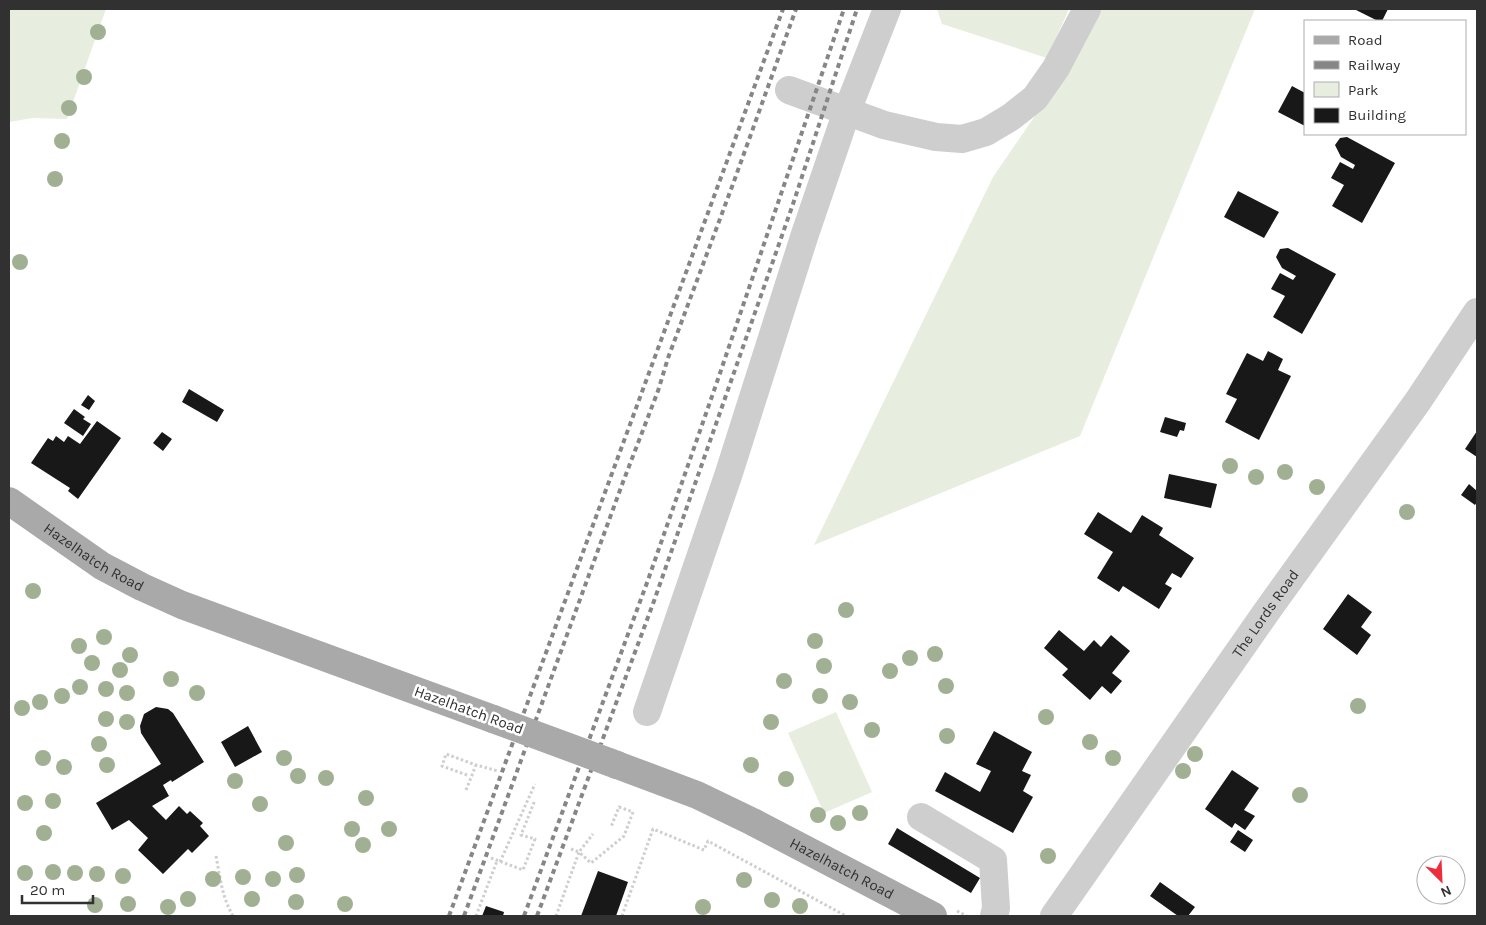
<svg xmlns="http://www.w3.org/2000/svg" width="1486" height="925" font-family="Karla,sans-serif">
<rect width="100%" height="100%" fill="#fff"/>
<path fill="#e7eedf" d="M9,9H106L67,119L33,118L9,122Z
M937,9H1069L1047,58L942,24Z
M1098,9H1255L1080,436L814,545L993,177L1069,66Z
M836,712L872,792L824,813L788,733Z"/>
<path fill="#181818" d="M1354,9H1388L1382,21H1378Z
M1292,86L1305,93V126L1278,112Z
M1347,137L1395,163L1362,223L1332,206L1344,185L1331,178L1340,162L1353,169L1355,165L1341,157L1335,145L1340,138Z
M1238,191L1279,212L1264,238L1224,217Z
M1288,248L1336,274L1302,334L1273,317L1285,296L1271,289L1280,273L1293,280L1296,276L1282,268L1276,257L1280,249Z
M1268,351L1283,359L1278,370L1291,376L1259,440L1225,422L1237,399L1226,394L1247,353L1263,361Z
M189,389L224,410L217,422L182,402Z
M88,395L95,401L89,410L81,405Z
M74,409L85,417L83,419L91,424L83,436L64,423Z
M1165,417L1186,423L1184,431L1180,430L1177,437L1160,432Z
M97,421L121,438L78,499L68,491L70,488L31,463L48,438L53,441L56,436L64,442L68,436L80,444Z
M1477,431V457L1465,449Z
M162,432L172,439L163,451L153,443Z
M1169,474L1217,484L1211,508L1164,498Z
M1469,484L1477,491V502L1475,505L1461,495Z
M1098,512L1131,533L1142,515L1163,528L1159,535L1194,558L1181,578L1172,573L1165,584L1172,588L1159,609L1123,586L1119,592L1097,578L1113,552L1084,534Z
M1348,594L1372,612L1361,627L1371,635L1357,655L1323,629Z
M1059,630L1084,651L1094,640L1101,647L1111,635L1130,651L1112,673L1122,681L1111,694L1102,686L1090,700L1062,675L1068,669L1044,648Z
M156,707L168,709L173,713L204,762L172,782L171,780L163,785L169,796L152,806L166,820L179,806L187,814L190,811L203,823L200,826L209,836L192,853L188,849L163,874L138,850L148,838L129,820L112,830L96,803L161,764L141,733L140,726L144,714Z
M248,726L262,752L235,767L221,742Z
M994,731L1032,752L1022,771L1031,775L1023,791L1033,797L1013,833L935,791L945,772L980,792L991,771L976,764Z
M1232,770L1259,788L1244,810L1255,816L1245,830L1235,823L1232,828L1205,809Z
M897,828L980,878L971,893L888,844Z
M1238,830L1253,840L1245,852L1230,842Z
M598,871L628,882L616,916H581Z
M1160,882L1195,907L1188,916H1178L1150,896Z
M486,906L504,912L503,916H482Z"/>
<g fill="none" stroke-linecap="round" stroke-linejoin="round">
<path stroke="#cecece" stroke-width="3" stroke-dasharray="2.5 2.5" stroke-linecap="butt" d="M467,775L442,766L446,754L476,765L498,771
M466,790L476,765
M571,849L579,852L593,834
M216,856C220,877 222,897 233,916
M491,858L523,870L535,839L521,835L535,800
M500,862L535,784
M957,911L967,916
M476,916L497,861
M556,916L579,852L591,863L624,836L633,812L619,807L611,827
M622,916L653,829L704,850L708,841L846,916"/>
<g stroke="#cecece" stroke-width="28">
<path d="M789,90L884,125L936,137L962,139L986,132L1011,117L1035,98L1056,68L1087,9"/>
<path d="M647,712L728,476L805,234L847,111L887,9"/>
<path d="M921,817L993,860L996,908L994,916"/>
<path id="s1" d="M1054,916L1267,611L1418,401L1477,312"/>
</g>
<g stroke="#a9a9a9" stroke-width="28">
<path id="s2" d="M9,501L102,566L142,587L182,605L493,719"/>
<path id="s3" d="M617,765L697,795L753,822L933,916"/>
</g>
<path stroke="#868686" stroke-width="4" stroke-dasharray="5 4" stroke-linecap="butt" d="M449,916L783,9
M464,916L623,482L658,391L668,358L733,184L796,9
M524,916L648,580L718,379L844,9
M537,916L654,601L793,204L857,9"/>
<path stroke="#a9a9a9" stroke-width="28" d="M493,719L617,765"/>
</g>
<g fill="#a1b093">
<circle cx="98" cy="32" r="8"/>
<circle cx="84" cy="77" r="8"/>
<circle cx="69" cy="108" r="8"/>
<circle cx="62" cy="141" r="8"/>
<circle cx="55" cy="179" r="8"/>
<circle cx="20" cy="262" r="8"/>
<circle cx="1230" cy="466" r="8"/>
<circle cx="1285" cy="472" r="8"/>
<circle cx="1256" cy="477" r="8"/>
<circle cx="1317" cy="487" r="8"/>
<circle cx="1407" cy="512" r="8"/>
<circle cx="33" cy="591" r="8"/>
<circle cx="846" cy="610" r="8"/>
<circle cx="104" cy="637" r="8"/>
<circle cx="815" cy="641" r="8"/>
<circle cx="79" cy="646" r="8"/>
<circle cx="935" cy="654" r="8"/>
<circle cx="130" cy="655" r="8"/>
<circle cx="910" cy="658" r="8"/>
<circle cx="92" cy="663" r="8"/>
<circle cx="824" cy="666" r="8"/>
<circle cx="120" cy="670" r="8"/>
<circle cx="890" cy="671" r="8"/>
<circle cx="171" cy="679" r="8"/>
<circle cx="784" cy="681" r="8"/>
<circle cx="946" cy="686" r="8"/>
<circle cx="80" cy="687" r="8"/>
<circle cx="106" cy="689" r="8"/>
<circle cx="127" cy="693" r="8"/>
<circle cx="197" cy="693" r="8"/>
<circle cx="62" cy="696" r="8"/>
<circle cx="820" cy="696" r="8"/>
<circle cx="40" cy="702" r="8"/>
<circle cx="850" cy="702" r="8"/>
<circle cx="1358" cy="706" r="8"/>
<circle cx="22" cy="708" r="8"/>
<circle cx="1046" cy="717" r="8"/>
<circle cx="106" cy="719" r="8"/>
<circle cx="127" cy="722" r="8"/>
<circle cx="771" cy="722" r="8"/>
<circle cx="872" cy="730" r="8"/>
<circle cx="947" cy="736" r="8"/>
<circle cx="1090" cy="742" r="8"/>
<circle cx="99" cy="744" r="8"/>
<circle cx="1195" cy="754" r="8"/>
<circle cx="43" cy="758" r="8"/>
<circle cx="284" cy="758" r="8"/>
<circle cx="1113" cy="758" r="8"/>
<circle cx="107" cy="765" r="8"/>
<circle cx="751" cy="765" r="8"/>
<circle cx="64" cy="767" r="8"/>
<circle cx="1183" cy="771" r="8"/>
<circle cx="298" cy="776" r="8"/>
<circle cx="326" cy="778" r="8"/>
<circle cx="786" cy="779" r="8"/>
<circle cx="235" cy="781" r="8"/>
<circle cx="1300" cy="795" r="8"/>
<circle cx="366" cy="798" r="8"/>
<circle cx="53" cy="801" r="8"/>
<circle cx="25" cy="803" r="8"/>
<circle cx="260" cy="804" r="8"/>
<circle cx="860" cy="813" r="8"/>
<circle cx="818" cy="815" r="8"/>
<circle cx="838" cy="823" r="8"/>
<circle cx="352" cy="829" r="8"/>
<circle cx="389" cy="829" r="8"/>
<circle cx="44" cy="833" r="8"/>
<circle cx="286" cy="843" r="8"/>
<circle cx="363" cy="845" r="8"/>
<circle cx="1048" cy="856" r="8"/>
<circle cx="53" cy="872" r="8"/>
<circle cx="25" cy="873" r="8"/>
<circle cx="75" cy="873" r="8"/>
<circle cx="97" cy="874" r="8"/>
<circle cx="297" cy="875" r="8"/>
<circle cx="123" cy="876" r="8"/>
<circle cx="243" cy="877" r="8"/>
<circle cx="213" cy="879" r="8"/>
<circle cx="273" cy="879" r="8"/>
<circle cx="744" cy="880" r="8"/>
<circle cx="188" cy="899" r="8"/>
<circle cx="252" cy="899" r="8"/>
<circle cx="772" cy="900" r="8"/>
<circle cx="296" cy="902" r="8"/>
<circle cx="128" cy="904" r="8"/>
<circle cx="345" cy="904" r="8"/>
<circle cx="95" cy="905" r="8"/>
<circle cx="800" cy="906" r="8"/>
<circle cx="168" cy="907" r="8"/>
<circle cx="703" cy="907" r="8"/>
</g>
<g text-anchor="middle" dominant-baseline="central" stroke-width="5" stroke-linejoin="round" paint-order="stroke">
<g font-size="15" fill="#313131" stroke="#fff">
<text stroke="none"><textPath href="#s2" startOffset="102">Hazelhatch Road</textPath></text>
<text stroke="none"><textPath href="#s1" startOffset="369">The Lords Road</textPath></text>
<text transform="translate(469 710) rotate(20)">Hazelhatch Road</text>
<text stroke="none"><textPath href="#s3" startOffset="248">Hazelhatch Road</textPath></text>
</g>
</g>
<rect width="1486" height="925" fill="none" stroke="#313131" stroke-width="20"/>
<rect x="1304" y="20" width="162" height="115" fill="#ffffff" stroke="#adadad"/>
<rect x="1314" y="36" width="25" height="8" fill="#a9a9a9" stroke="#adadad"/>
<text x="1348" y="45" font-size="15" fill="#313131">Road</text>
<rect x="1314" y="61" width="25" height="8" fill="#868686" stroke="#adadad"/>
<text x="1348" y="70" font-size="15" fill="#313131">Railway</text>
<rect x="1314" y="82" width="25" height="15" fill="#e7eedf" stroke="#adadad"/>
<text x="1348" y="95" font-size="15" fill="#313131">Park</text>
<rect x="1314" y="108" width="25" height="15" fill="#181818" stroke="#adadad"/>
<text x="1348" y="120" font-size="15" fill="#313131">Building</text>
<g transform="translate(1441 880) rotate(156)"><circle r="24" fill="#ffffff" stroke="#adadad"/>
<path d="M0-4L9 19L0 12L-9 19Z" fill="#ee2d3c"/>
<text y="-8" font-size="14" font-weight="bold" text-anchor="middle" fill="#313131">N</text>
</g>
<path d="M22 895v8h71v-8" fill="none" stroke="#313131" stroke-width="2.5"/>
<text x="30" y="895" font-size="15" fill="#313131" stroke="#ffffff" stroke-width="4" paint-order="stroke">20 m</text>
</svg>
